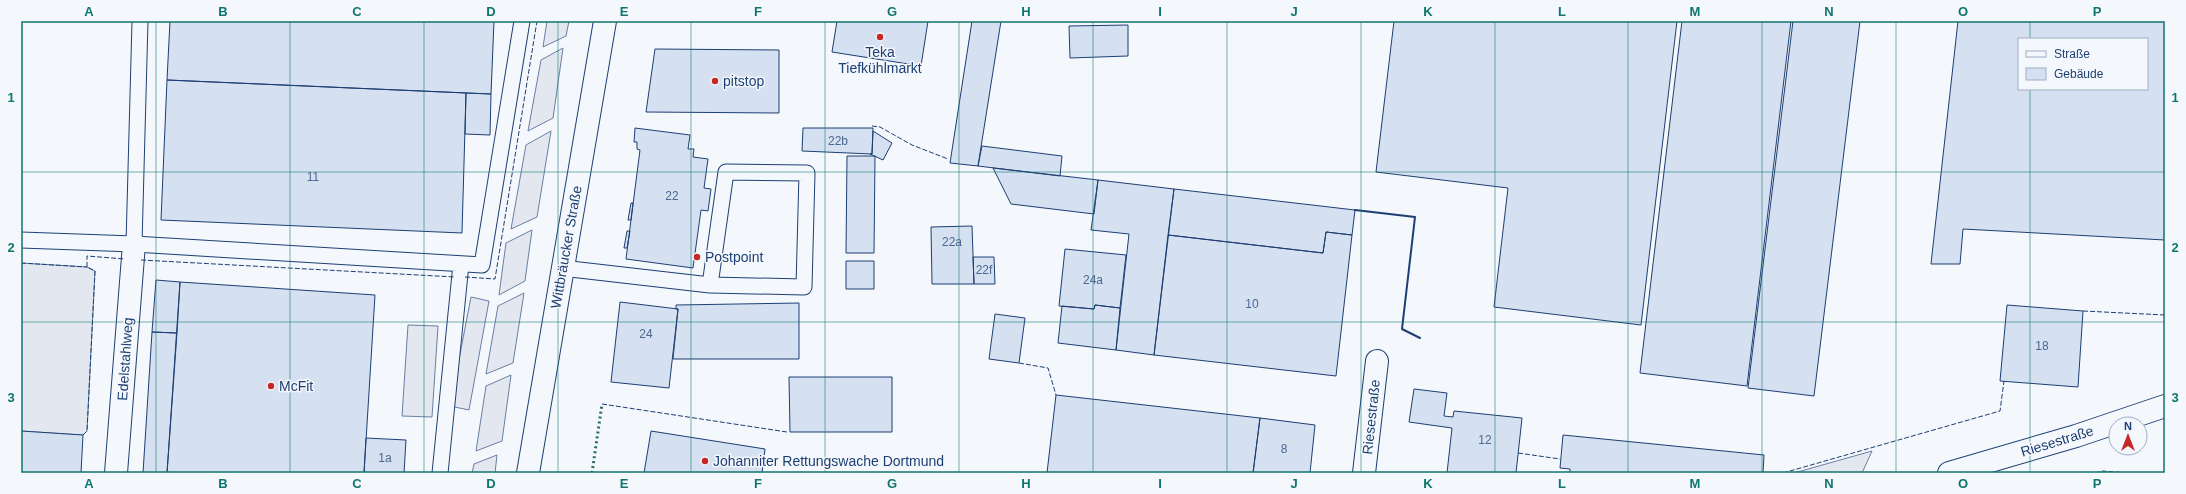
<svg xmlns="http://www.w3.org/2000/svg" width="2186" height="494" font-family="Helvetica,sans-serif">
<rect width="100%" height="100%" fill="#f4f7fb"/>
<path fill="#e3e8f0" stroke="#687fa3" d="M547,21H569L566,36L543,47Z
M563,48L553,118L528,131L541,60Z
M551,131L537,217L511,229L526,145Z
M532,230L525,281L499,295L506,243Z
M21,263L87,267L95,271L87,431L83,435L21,431Z
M524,293L513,363L486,374L498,306Z
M471,297L489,301L469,410L450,406Z
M408,325L438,326L432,417L402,416Z
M511,375L502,441L476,451L486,386Z
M1872,451L1862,473H1794Z
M497,455L495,473H472L474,464Z"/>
<path fill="#d5e0f0" stroke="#1d3f73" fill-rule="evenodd" d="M170,21H494L491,94L167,80Z
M837,21H928L921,66L832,52Z
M972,21H1001L978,166L950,163Z
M1394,21H1677L1641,325L1494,307L1508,188L1376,172Z
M1682,21H1791L1747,386L1640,373Z
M1793,21H1860L1814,396L1748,388Z
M1958,21H2165V240L1963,229L1960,264H1931ZM2019,39H2147V89H2019Z
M1128,25V56L1070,58L1069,26Z
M655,49L779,50V113L646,112Z
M167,80L466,93L462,233L161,220Z
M466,93L491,94L490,135L465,134Z
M635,128L690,135L688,149H694L693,157L708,159L704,188L711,189L708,211L701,210L693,268L626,259L640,150L637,149V142H634Z
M803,128H873L872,154L802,151Z
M873,131L892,143L883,160L870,154H872Z
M982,146L1062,156L1060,176L978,166Z
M847,156H875L874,253H846Z
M993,168L1098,180L1094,214L1011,204Z
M1098,180L1174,189L1154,355L1116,350L1129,234L1091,230Z
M1174,189L1355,210L1352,235L1326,232L1323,253L1168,235Z
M631,203H633L631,220H628Z
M972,226L974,284H932L931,227Z
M627,231H630L627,248H624Z
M1326,232L1352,235L1336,376L1154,355L1168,235L1323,253Z
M1065,249L1126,255L1120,308L1095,305L1094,309L1059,306Z
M973,257H994L995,284H974Z
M846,261H874V289H846Z
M156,280L180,282L177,333L152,332Z
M180,282L375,295L364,473H167Z
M620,302L678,309L669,388L611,382Z
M799,303V359H673L678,309H676V305Z
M1095,305L1120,308L1116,350L1058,343L1062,306L1094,309Z
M2007,305L2083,311L2078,387L2000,381Z
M995,314L1025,318L1019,363L989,359Z
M152,332L177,333L167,473H143Z
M789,377H892V432H790Z
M1414,389L1447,393L1444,416L1453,417L1454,411L1522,418L1516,473H1447L1452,428L1409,422Z
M1056,395L1260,418L1253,473H1047Z
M1260,418L1315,425L1310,473H1253Z
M21,431L83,435L81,473H21Z
M651,431L765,449L762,473H644Z
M1563,435L1764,455L1763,473H1570V469L1560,468Z
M366,438L406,440L404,473H364Z"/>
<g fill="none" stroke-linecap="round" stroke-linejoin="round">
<g stroke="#1d3f73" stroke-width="17">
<path id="service" d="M21,240L134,244L482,265L522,21
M134,244L140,21
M562,268L710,285L804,287L807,173L726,172L710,285
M440,473L461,264"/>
</g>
<g stroke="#1d3f73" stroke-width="24">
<path id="minor" d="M116,473L134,244
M1364,473L1377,361
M1949,473L2076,436L2165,406"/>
</g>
<g stroke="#1d3f73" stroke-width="24">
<path id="secondary" d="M528,473L605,21"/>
</g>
<use href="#service" stroke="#f4f7fb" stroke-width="15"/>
<use href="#minor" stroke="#f4f7fb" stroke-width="22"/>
<use href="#secondary" stroke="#f4f7fb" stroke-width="22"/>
<path stroke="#2c6c60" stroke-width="3" stroke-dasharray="2 3" stroke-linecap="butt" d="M592,473L602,404"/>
<path stroke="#1d3f73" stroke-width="1" stroke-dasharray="5 2" stroke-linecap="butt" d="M872,126L880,127L912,145L948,159
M141,260L455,277
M21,263L87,267
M465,277L495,279L537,21
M2083,311L2165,315
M1019,363L1048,368L1056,395
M602,404L787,432
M83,435L87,431L95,271L87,267V256L125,259
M1518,453L1560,459
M1783,473L2000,411L2004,381
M2095,473L2102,471L2130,473"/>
<path stroke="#1d3f73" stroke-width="2" d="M1355,210L1415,217L1402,329L1420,338"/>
</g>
<path fill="none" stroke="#0f766e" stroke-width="1" stroke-opacity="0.55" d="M156,21V473M290,21V473M424,21V473M558,21V473M691,21V473M825,21V473M959,21V473M1093,21V473M1227,21V473M1361,21V473M1495,21V473M1628,21V473M1762,21V473M1896,21V473M2030,21V39M2030,89V473M21,172H2165M21,322H2165"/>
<g fill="#c62828" stroke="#f4f7fb" stroke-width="1.5">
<circle cx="880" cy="37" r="4"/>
<circle cx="715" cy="81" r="4"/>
<circle cx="697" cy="257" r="4"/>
<circle cx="271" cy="386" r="4"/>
<circle cx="705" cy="461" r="4"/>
</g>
<g text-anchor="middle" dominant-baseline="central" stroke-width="3" stroke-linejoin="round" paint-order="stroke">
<g font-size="12" fill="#4b6792">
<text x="838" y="141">22b</text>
<text x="313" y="177">11</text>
<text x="672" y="196">22</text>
<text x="952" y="242">22a</text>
<text x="984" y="270">22f</text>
<text x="1093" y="280">24a</text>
<text x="1252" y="304">10</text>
<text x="646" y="334">24</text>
<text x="2042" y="346">18</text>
<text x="1485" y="440">12</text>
<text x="1284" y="449">8</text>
<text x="385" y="458">1a</text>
</g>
<g font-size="14" fill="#1d3f73" stroke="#f4f7fb" text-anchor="start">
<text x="880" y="52" text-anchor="middle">Teka<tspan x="880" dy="16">Tiefkühlmarkt</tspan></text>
<text x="723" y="81">pitstop</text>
<text x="705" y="257">Postpoint</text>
<text x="279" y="386">McFit</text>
<text x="713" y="461">Johanniter Rettungswache Dortmund</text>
</g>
<g font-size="14" fill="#1d3f73" stroke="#f4f7fb">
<text transform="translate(566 247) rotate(-80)">Wittbräucker Straße</text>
<text transform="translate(125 359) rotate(-86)">Edelstahlweg</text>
<text transform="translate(1371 417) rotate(-84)">Riesestraße</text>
<text transform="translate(2057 441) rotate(-17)">Riesestraße</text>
</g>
</g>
<rect width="2186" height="494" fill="none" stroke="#f4f7fb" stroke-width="44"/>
<rect x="2018" y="38" width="130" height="52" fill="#f4f7fb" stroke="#9eadc5"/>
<rect x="2026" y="51" width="20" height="6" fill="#f4f7fb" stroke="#9eadc5"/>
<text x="2054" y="58" font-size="12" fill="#1d3f73">Straße</text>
<rect x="2026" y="68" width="20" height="12" fill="#d5e0f0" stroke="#9eadc5"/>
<text x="2054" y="78" font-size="12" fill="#1d3f73">Gebäude</text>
<g transform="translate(2128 436)"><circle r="19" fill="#f4f7fb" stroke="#9eadc5"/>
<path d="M0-3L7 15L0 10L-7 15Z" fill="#c62828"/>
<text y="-6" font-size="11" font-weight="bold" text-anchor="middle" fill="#1d3f73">N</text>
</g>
<rect x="22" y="22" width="2142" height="450" fill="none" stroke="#0f766e" stroke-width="1.5"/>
<g font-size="13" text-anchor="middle" font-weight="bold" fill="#0f766e">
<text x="89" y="16">A</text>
<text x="223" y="16">B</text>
<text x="357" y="16">C</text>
<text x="491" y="16">D</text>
<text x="624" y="16">E</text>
<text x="758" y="16">F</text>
<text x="892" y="16">G</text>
<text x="1026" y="16">H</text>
<text x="1160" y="16">I</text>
<text x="1294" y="16">J</text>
<text x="1428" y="16">K</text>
<text x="1562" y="16">L</text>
<text x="1695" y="16">M</text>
<text x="1829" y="16">N</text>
<text x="1963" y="16">O</text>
<text x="2097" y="16">P</text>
<text x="11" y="102">1</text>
<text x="2175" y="102">1</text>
<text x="11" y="252">2</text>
<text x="2175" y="252">2</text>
<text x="11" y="402">3</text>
<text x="2175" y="402">3</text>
<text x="89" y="488">A</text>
<text x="223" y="488">B</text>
<text x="357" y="488">C</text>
<text x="491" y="488">D</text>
<text x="624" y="488">E</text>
<text x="758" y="488">F</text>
<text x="892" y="488">G</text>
<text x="1026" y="488">H</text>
<text x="1160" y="488">I</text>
<text x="1294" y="488">J</text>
<text x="1428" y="488">K</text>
<text x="1562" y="488">L</text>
<text x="1695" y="488">M</text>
<text x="1829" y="488">N</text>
<text x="1963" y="488">O</text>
<text x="2097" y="488">P</text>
</g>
</svg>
